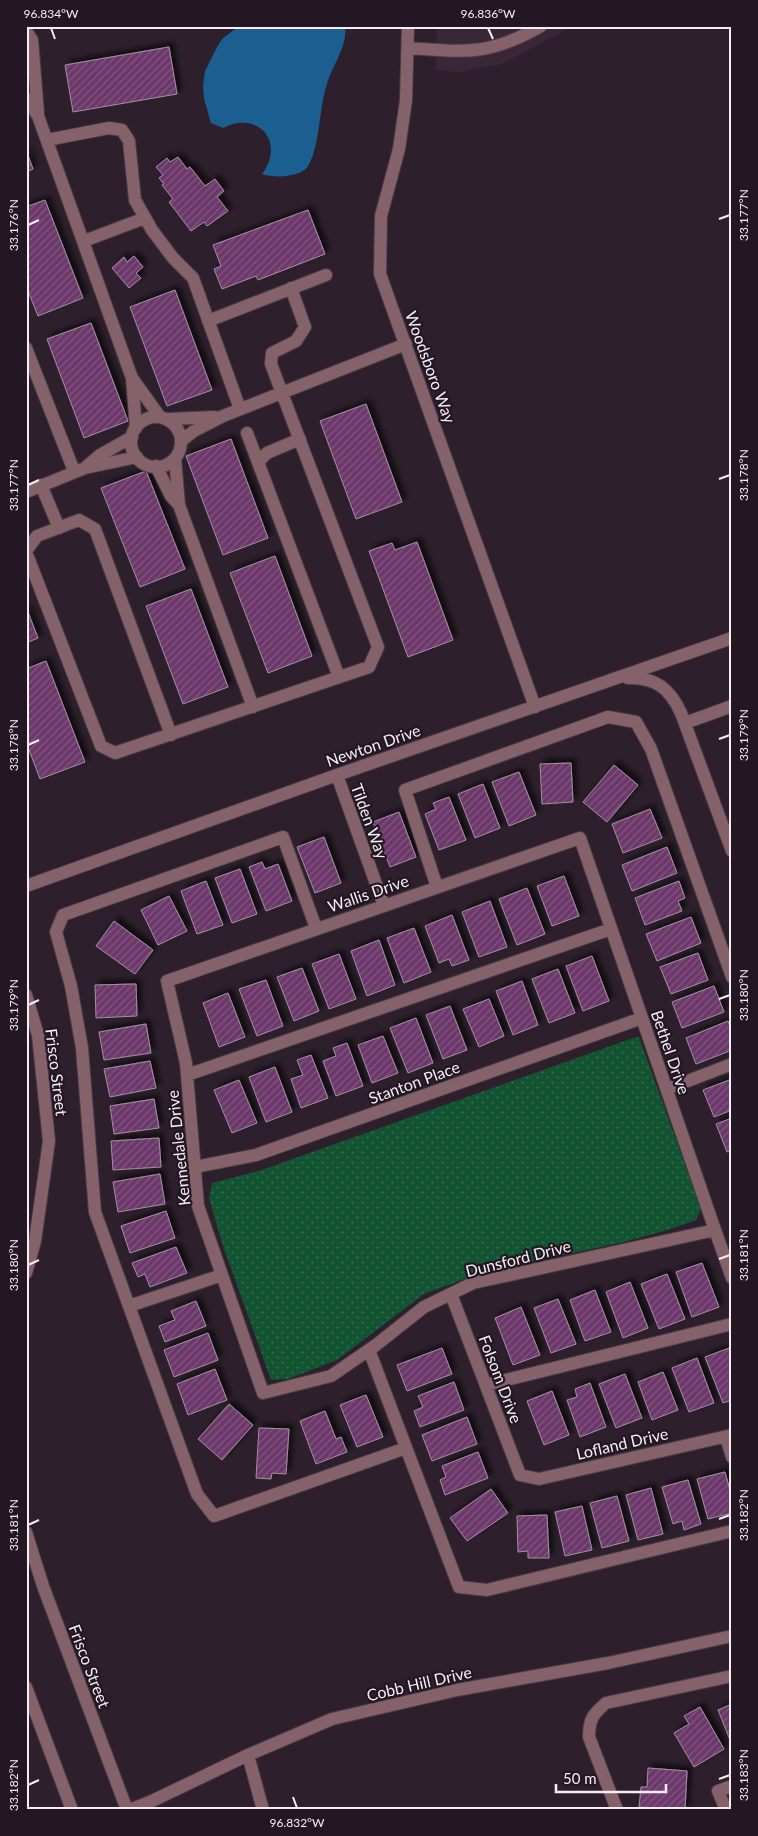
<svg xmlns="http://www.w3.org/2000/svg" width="758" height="1836" font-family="Lato,sans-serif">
<defs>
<pattern id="grass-dots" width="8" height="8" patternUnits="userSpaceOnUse" patternTransform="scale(1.25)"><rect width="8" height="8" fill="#125331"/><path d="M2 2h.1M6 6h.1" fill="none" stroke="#356c4f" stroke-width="1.8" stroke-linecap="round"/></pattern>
<pattern id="building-hatch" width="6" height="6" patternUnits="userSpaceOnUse" patternTransform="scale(1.25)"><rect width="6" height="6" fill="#6c386b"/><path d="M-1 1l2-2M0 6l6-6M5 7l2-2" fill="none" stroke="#825581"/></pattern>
<filter id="shadow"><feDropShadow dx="4.5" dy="-4.5" stdDeviation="2.5" flood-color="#0009"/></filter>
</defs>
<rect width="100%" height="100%" fill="#2d202c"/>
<path fill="#392738" d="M437,26H573L502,64L458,72L436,70Z"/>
<path fill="url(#grass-dots)" d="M639,1037L701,1209L696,1220L671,1229L624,1242L484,1272L424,1294L337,1360L288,1379L271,1380L222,1243L209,1198L212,1183L259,1171L633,1038Z"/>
<path fill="#1a5f90" d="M345,26C348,46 332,66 327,84C319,107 320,147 308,166C300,178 274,178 262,174C286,142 258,110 223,128L211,123L204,99L203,85L205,71L217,47L223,38L238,27Z"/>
<path fill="url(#building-hatch)" stroke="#a191a1" filter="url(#shadow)" d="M169,47L177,94L73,112L65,65Z
M26,150L33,169L26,172Z
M178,157L187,169L190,167L205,186L215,179L224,191L217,197L228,211L207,226L204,222L191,231L169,202L173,199L162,185L164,184L159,178L163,175L156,167L167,158L170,162Z
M45,200L83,298L38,316L26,286V207Z
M308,210L325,254L258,280L256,276L222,289L214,269L221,266L213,245Z
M134,256L143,267L136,273L141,278L129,288L112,268L124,257L127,262Z
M175,290L212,390L167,406L130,307Z
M91,323L128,421L84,438L47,339Z
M366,404L402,502L356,519L320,421Z
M231,439L268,538L223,555L186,456Z
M146,471L185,569L140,587L101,488Z
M417,542L453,640L408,657L369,551L392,543L395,550Z
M275,556L312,656L268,673L230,573Z
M191,589L228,687L183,704L146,606Z
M26,607L38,638L26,643Z
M46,661L85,762L40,779L26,742V669Z
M571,763L573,802L542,804L540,764Z
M614,765L638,785L607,822L583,802Z
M519,772L536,815L509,826L492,782Z
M483,784L500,828L475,838L458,794Z
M449,797L466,840L439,850L425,814L436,809L433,803Z
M650,809L662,838L623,853L612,824Z
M399,812L416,857L390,867L373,822Z
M324,837L341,883L315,893L297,847Z
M667,847L677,873L632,891L622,865Z
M262,862L265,869L278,864L292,901L266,911L249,867Z
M240,869L257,914L232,923L215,878Z
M564,876L579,916L552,926L537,886Z
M206,881L223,925L197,934L181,891Z
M679,881L685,898L678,901L682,911L645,925L635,898Z
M527,888L545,934L517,945L499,899Z
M169,896L187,931L158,945L141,910Z
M490,901L507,947L479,957L462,912Z
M452,915L469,960L452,966L449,959L439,963L425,926Z
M691,917L701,943L657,961L646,934Z
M114,921L153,950L135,974L96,946Z
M414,928L431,972L404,983L387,938Z
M379,940L395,985L367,996L351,951Z
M698,953L708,980L671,994L660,967Z
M339,954L356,999L329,1009L312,964Z
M592,956L609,1001L583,1011L566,966Z
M302,968L319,1011L294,1021L277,977Z
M558,969L575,1013L549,1023L532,979Z
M266,980L283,1026L257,1036L239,989Z
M522,981L538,1025L513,1035L496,991Z
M136,984L137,1016L96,1018L95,985Z
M714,986L724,1012L682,1028L672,1002Z
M228,993L245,1037L219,1047L203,1003Z
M489,999L504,1036L479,1047L463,1009Z
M450,1006L467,1050L443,1059L426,1015Z
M416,1018L433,1063L408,1073L390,1028Z
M728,1021L732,1031V1039L729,1040L732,1050L696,1064L686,1038Z
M146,1024L151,1053L104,1060L99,1032Z
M383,1036L398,1073L372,1083L358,1045Z
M347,1043L363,1086L336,1096L323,1061L336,1056L333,1048Z
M311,1055L328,1098L301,1108L291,1079L303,1075L297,1060Z
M150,1061L156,1088L110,1097L104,1069Z
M275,1067L292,1112L266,1122L249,1077Z
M732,1079V1110L714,1117L703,1090Z
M239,1080L257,1123L232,1133L214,1090Z
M154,1099L159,1128L114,1134L110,1106Z
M732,1118V1150L727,1152L716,1124Z
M159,1138L161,1167L113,1170L111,1141Z
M160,1174L165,1204L118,1212L113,1182Z
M166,1211L175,1238L130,1253L121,1226Z
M176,1247L187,1273L150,1287L145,1274L138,1277L132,1263Z
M702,1263L719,1307L692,1317L676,1272Z
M667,1274L685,1319L659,1329L641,1284Z
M630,1282L648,1328L623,1338L606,1292Z
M595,1290L611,1332L585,1341L570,1300Z
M558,1299L576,1344L551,1353L534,1308Z
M196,1301L206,1326L165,1342L159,1326L175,1320L171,1311Z
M521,1307L540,1355L513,1365L495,1318Z
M208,1333L218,1360L174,1377L164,1350Z
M732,1347V1400L723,1403L705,1357Z
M442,1348L452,1374L407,1391L397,1365Z
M697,1358L714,1403L689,1412L672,1368Z
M215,1369L227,1400L188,1415L177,1384Z
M663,1372L678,1410L652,1420L638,1382Z
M625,1374L642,1418L616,1428L599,1384Z
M454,1382L464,1410L420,1427L414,1411L423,1407L418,1396Z
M590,1383L606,1427L580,1437L567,1400L577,1397L575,1389Z
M552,1391L569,1435L544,1445L527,1401Z
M366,1395L383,1437L357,1447L340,1405Z
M229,1404L253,1425L222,1460L198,1439Z
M325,1411L336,1439L341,1437L347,1452L316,1464L300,1421Z
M467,1417L477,1444L432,1461L422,1435Z
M259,1428L289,1429L286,1474L272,1473L271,1479L256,1478Z
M478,1452L488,1478L445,1495L440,1480L446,1477L442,1466Z
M725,1472L732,1498V1513L708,1519L697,1479Z
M688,1480L701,1524L684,1530L682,1521L673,1524L662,1487Z
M651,1488L663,1534L638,1540L626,1495Z
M491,1489L508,1513L467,1541L450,1518Z
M617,1496L629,1541L602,1548L590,1503Z
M582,1506L592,1550L565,1556L555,1512Z
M547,1515L549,1558H528V1551L518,1552L517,1516Z
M732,1704V1745L718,1710Z
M700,1707L724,1749L694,1767L674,1733L689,1724L684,1716Z
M648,1768L687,1771L685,1810L639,1807L641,1787H647Z"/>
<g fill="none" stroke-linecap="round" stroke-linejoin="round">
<g stroke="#493d48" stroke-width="14">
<path id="minor" d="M408,26L406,100L399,149L381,216L380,274L535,707
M26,31L32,40L38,113
M408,48C466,52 489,56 541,26
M26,98L38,116L132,378L136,428
M47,140L109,128L122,130L129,141L135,200L152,230L173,258L193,278L240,409
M84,241L145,218
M208,321L326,275
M26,348L74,471
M132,378L160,417
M131 442a25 25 0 1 1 50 0a25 25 0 1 1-50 0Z
M169,419L215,417
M247,433L339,677
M181,441L194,431L223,416L406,344
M175,458L179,505L253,707
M258,462L267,453L300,439
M87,466L100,455L132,437
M156,466L171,496L179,505
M41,485L59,528
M26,492L85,468L137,457
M26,551L37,536L79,520L95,529L171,735
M26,552L101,746L115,753L369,667L378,647L271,364L272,353L296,341L305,327L291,288
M628,678C656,677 670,689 681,713L732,851
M685,723L732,706
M337,775L384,906
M26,886L337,775L732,638
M437,887L405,790L608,717L636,722L651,749L732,977
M316,928L283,837L63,915L56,932L71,986L82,1048L95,1212L197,1494L214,1516L406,1448
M26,995L38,1035L49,1141L35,1241L26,1273
M187,1075L611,929
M667,1089L732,1064
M195,1167L256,1155L642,1018
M715,1230L473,1283L424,1307L376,1345L331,1376L263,1393L198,1206L186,1063L167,981L580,838L715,1230L732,1278
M451,1294L520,1475L539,1479L732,1435
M129,1306L222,1275
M369,1350L459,1587L487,1590L732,1531
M486,1385L732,1324
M726,1437L732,1457
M26,1532L43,1586L127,1810
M26,1687L72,1810
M248,1755L263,1810
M129,1810L152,1801L248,1755L332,1719L457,1690L608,1663L732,1636
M617,1810L589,1737C589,1719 593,1714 606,1703L732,1676
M726,1810L718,1791L732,1786"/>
</g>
<use href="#minor" stroke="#856269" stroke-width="12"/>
</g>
<path fill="none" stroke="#f6edf5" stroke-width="2" d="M51,28L55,39M488,28L493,39M719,219L730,215M28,225L39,220M719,479L730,475M28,485L39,480M719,739L730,735M28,745L39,740M719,999L730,995M28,1005L39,1000M719,1259L730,1255M28,1265L39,1260M719,1519L730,1515M28,1525L39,1520M719,1779L730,1775M28,1785L39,1780M293,1797L297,1808"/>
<g text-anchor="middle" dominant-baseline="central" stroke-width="4.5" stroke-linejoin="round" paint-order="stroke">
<g font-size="16" fill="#f6edf5" stroke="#231723">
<text transform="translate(431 367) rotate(70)">Woodsboro Way</text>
<text transform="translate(373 745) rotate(-19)">Newton Drive</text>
<text transform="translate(370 821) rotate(70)">Tilden Way</text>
<text transform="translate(368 893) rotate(-19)">Wallis Drive</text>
<text transform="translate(671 1052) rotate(71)">Bethel Drive</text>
<text transform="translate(57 1072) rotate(83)">Frisco Street</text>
<text transform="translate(414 1082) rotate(-20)">Stanton Place</text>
<text transform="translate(178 1148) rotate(-96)">Kennedale Drive</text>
<text transform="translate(518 1258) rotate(-14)">Dunsford Drive</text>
<text transform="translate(501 1379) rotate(69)">Folsom Drive</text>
<text transform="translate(622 1443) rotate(-13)">Lofland Drive</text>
<text transform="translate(90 1666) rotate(69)">Frisco Street</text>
<text transform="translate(419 1683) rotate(-13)">Cobb Hill Drive</text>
</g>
</g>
<rect width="758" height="1836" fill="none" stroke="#231723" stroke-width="55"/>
<path d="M556 1784v8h110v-8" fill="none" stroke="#f6edf5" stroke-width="2.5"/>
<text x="563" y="1784" font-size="15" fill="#f6edf5" stroke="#231723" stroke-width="4" paint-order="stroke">50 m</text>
<rect x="28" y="28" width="702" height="1780" fill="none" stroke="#f6edf5" stroke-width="2"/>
<g font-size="12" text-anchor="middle" fill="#f6edf5">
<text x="51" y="18">96.834°W</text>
<text x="488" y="18">96.836°W</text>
<text transform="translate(744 215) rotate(-90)" y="4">33.177°N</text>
<text transform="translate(14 225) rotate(-90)" y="4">33.176°N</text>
<text transform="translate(744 475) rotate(-90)" y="4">33.178°N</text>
<text transform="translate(14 485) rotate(-90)" y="4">33.177°N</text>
<text transform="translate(744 735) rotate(-90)" y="4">33.179°N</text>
<text transform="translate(14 745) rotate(-90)" y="4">33.178°N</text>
<text transform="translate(744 995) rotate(-90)" y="4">33.180°N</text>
<text transform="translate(14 1005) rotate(-90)" y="4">33.179°N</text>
<text transform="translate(744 1255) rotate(-90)" y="4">33.181°N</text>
<text transform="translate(14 1265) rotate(-90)" y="4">33.180°N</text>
<text transform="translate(744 1515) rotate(-90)" y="4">33.182°N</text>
<text transform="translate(14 1525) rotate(-90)" y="4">33.181°N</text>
<text transform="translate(744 1775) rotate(-90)" y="4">33.183°N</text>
<text transform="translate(14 1785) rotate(-90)" y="4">33.182°N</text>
<text x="297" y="1827">96.832°W</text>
</g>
</svg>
